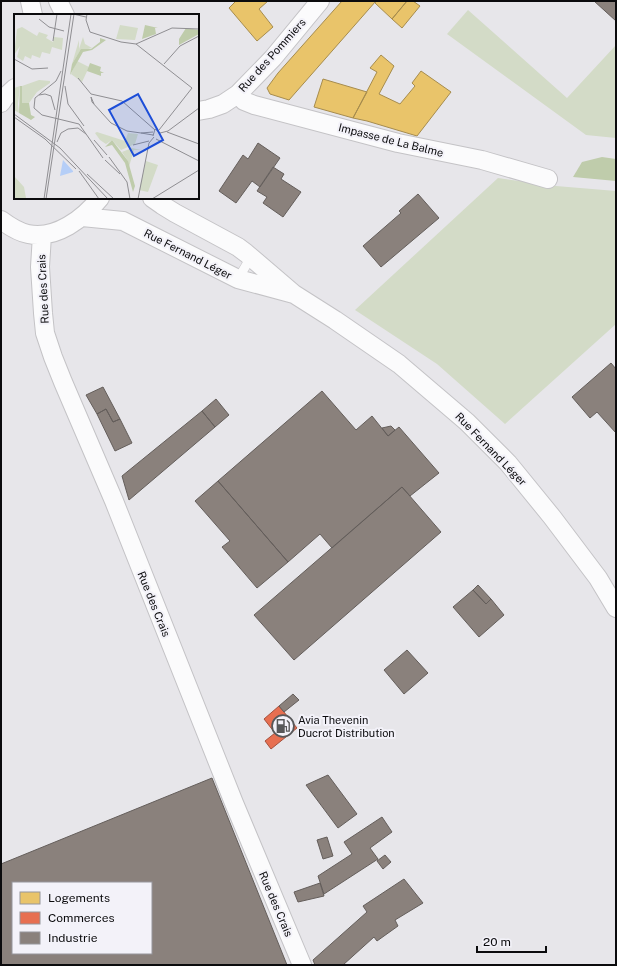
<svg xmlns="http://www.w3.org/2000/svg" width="617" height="966" font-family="'Public Sans',sans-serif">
<rect width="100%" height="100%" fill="#e7e6ea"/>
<path fill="#d3dbc7" d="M468,10L567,98L616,45V138L586,135L447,34Z
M498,178L556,186L616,191V324L505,424L437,364L355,310Z"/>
<path fill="#bfccab" d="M602,157L616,159V181L573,177L582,162Z"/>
<path fill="#e9c46a" stroke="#a68c4e" d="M236,1H268L259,9L273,27L257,41L229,8Z
M342,1H376L289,100L270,94L267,88L278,73Z
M376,1H407L392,19L375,3Z
M407,1H413L420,6L402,28L392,19Z
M381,55L394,66L379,94L400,104L415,86L412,83L421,71L451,92L417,136L367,121L353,118L377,72L370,68Z
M323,79L367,92L353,118L314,107Z"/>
<path fill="#e76f51" stroke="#a5513d" d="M279,706L297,728L271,749L265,741L275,733L264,719Z"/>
<path fill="#8a817c" stroke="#645e5b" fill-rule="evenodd" d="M594,1H616V21Z
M258,143L280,158L260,187L252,181L236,203L219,191L243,155L248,159Z
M273,167L284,174L281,179L301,192L283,217L263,203L267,197L257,191Z
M418,194L439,218L381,267L363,246L401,213L399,211Z
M611,363L616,369V433L597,412L590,418L572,397Z
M103,387L120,419L113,422L106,409L97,414L86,395Z
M322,391L356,430L372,416L388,436L399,427L439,473L410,496L402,487L332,548L320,534L288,562L218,481Z
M216,399L229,415L215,427L202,411Z
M106,409L113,422L120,419L132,443L115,451L97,414Z
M202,411L215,427L129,500L122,476Z
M391,426L395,430L388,436L382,428Z
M218,481L288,562L257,588L222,547L230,541L195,501Z
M402,487L441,532L294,660L254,615Z
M478,585L491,599L486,604L473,590Z
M473,590L486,604L491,599L504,615L479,637L453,607Z
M407,650L428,673L404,694L384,670Z
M293,694L299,700L284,712L279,706Z
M328,775L357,814L338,828L306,785Z
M212,778L287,965H1V864ZM13,883H151V953H13Z
M382,817L392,832L370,848L378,859L324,894L318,876L352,854L344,842Z
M327,837L333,856L323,859L317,840Z
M385,855L391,862L383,869L377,861Z
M404,879L423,903L395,920L398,926L377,941L374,937L343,965H315L313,960L367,912L363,906Z
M320,883L324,896L298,902L294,892Z"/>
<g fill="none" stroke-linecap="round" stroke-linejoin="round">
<g stroke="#c4c3c6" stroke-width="10">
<path id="lane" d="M238,279L251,257"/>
</g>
<g stroke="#c4c3c6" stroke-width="20">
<path id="street" d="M30,1L33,15
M58,1L65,15
M238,94L244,101L254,105L398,143L482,160L548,179
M1,103L5,97L15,88
M198,111L209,109L223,104L238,94L273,58L320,1
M82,217L123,221L238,279L294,294L246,253L238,247L175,213L162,205L152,198
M1,220C9,226 18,232 28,234C56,240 84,218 100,198
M42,235L40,267L43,313L45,333L53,357L63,382L114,501L234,803L302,965
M294,294L335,320L399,364L467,422L508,463L552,517L598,578L616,608"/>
</g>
<use href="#lane" stroke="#fbfbfc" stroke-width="9"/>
<use href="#street" stroke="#fbfbfc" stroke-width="18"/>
</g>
<defs>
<g id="fuel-ring" transform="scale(1.15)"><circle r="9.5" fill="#f3f2f9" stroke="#58585a" stroke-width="1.5"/><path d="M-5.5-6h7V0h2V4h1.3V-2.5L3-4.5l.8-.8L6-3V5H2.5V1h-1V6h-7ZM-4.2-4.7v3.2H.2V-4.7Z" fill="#58585a"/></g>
</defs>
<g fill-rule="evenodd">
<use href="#fuel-ring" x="283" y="726"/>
</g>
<g text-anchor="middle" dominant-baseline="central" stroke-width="4" stroke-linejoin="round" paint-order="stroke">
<g font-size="11" fill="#0b0b0d" stroke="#f3f2f9">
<text transform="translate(272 55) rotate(-48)">Rue des Pommiers</text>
<text transform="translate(391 140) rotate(14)">Impasse de La Balme</text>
<text transform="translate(188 254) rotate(27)">Rue Fernand Léger</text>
<text transform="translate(43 289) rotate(-93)">Rue des Crais</text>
<text transform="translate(491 449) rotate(46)">Rue Fernand Léger</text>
<text transform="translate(154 604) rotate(68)">Rue des Crais</text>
<text transform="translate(276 904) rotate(67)">Rue des Crais</text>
</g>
<g font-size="11" fill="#0b0b0d" stroke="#f3f2f9" text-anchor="start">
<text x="298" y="720">Avia Thevenin<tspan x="298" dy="13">Ducrot Distribution</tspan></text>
</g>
</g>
<g transform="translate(14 14)">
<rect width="185" height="185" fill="#e7e6ea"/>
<path d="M106,11L124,14L121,26L102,25ZM8,13L23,22L25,18L34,21L32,24L39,28L40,23L49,24L48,36L38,33L36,40L28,38L26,44L18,41L17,45L11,42L9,47L3,43L6,32L0,41L3,15ZM69,23L71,30L78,34L66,37L58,50L65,26V35ZM63,47L75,53L68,68L57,60ZM25,66L36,67V69L23,78L15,89H8V72ZM6,72L4,90L5,99L0,96V74ZM83,118L111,127L114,119L124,120L121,130L107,136L98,126L92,130L86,126L81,119ZM118,134L127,136H120L114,156V147L108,138ZM132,147L144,151L134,178L125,176ZM0,162L10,173L12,184L19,185H0Z" fill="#d3dbc7"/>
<path d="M131,11L144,14H141L142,20L128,25ZM172,14L185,16V20L165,31V25ZM86,24L92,26L78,36L69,38L56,61L58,50L67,35H77L86,28ZM76,49L87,53L86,57L90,59H87V62L73,57ZM6,72H8V89H15L17,101L21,103L17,106L5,99ZM98,126L114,147L121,172L119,178L111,149L98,131L91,133Z" fill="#bfccab"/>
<path d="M49,146L59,157V158L46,162Z" fill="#b5cef7"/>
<path fill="none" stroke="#8f8e92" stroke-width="1" d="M59,0L72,3M73,0L72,6L76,18L107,28L122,30L158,14L185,15M25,5L35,13L50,17M39,27L43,0M122,30L178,74L145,116M0,45L18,55L34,54M150,50L166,32L185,22M47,57L42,67L21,84L20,94L28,101L65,110L89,144M64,64L77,80L108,87L141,116M51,72L54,90L70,112M25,81L31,80L37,82L41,96M80,90L77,83L78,88L97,109L113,117L127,119M0,100L46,134L94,185M0,103L31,125L62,155M153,118L185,130M146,119L154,117L185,94M139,121L127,119L139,118M139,122L141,115L146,119M142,125L185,147M80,126L93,141M43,128L47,119L54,115L64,114L72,120M119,131L135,127M95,143L113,168L116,185M91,146L106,160M65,157L85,185M73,160L100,185M30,185L57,0M32,185L60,0M124,185L135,129L140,123M138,185L185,156"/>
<path fill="#1d4ed8" fill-opacity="0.15" stroke="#1d4ed8" stroke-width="2" d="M124,80L149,126L120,142L95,96Z"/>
<rect width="185" height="185" fill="none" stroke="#0b0b0d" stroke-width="2"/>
</g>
<rect width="617" height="966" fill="none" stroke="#0b0b0d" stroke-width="4"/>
<rect x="12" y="882" width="140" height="72" fill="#f3f2f9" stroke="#96969b"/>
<rect x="20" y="892" width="20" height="12" fill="#e9c46a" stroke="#96969b"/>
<text x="48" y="902" font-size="12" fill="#0b0b0d">Logements</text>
<rect x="20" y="912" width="20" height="12" fill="#e76f51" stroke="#96969b"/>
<text x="48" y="922" font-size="12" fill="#0b0b0d">Commerces</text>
<rect x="20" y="932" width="20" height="12" fill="#8a817c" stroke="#96969b"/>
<text x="48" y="942" font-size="12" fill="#0b0b0d">Industrie</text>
<path d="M477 946v6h69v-6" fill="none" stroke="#0b0b0d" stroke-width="2"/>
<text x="483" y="946" font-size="12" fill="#0b0b0d" stroke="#f3f2f9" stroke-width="3" paint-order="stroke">20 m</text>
</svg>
